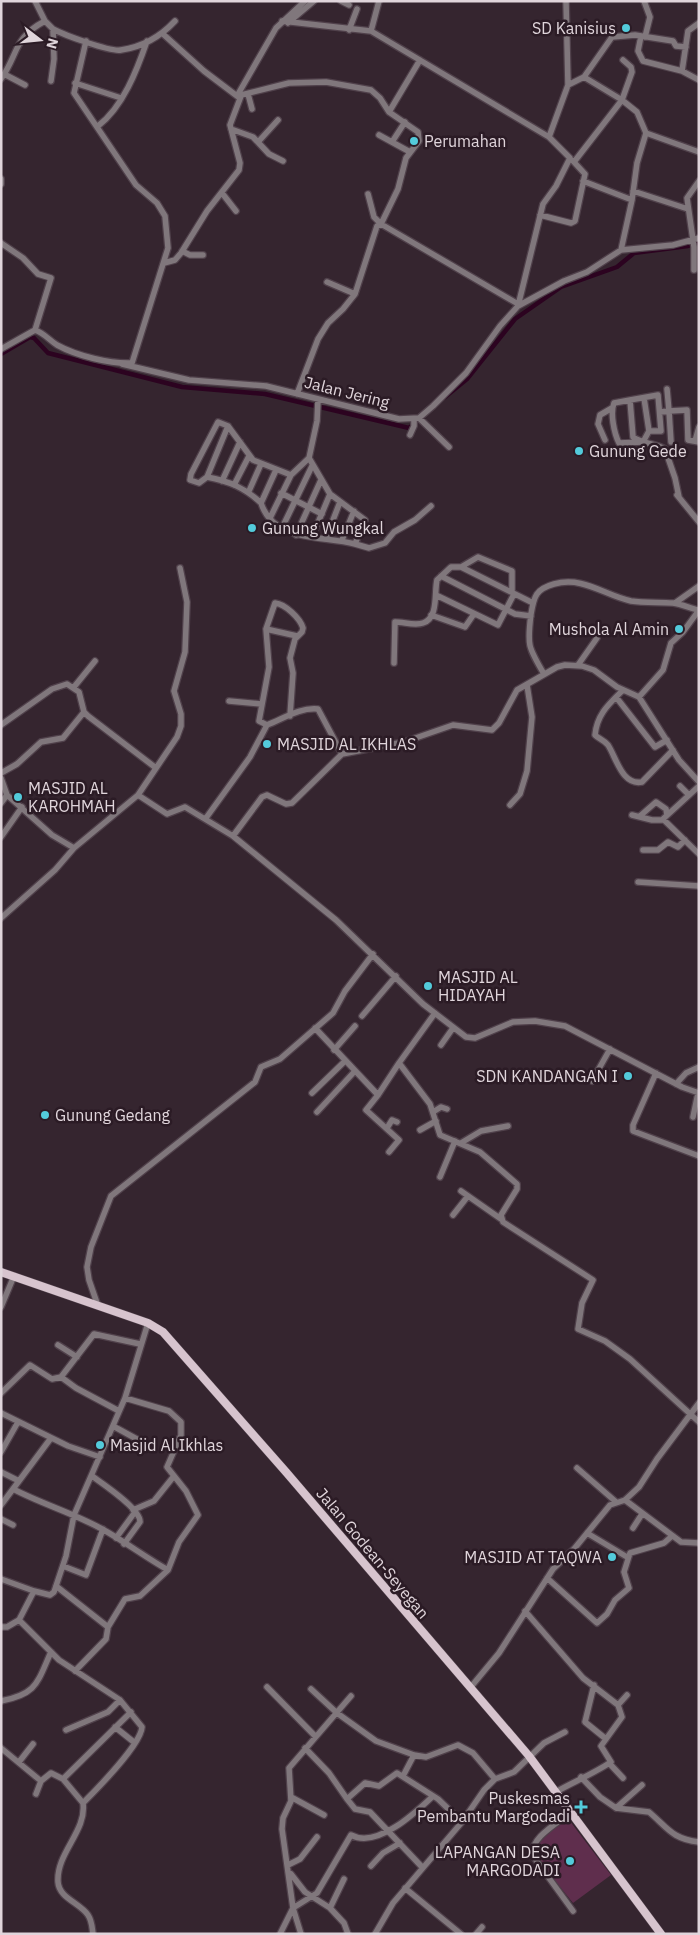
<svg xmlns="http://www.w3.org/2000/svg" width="700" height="1935" font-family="'IBM Plex Sans',sans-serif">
<rect width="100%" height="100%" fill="#35252f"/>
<path fill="#5f2e4d" d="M566,1816L611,1875L573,1903L528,1847Z"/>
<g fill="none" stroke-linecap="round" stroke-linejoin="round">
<path stroke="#2c0320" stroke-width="4.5" d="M1,354L30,337L34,338L48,353L182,387L265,394L409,428L415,423
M445,397L467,379L515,319L561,287L617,267L634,253L688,246L699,242"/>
<g stroke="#50414b" stroke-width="8">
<path id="minor" d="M35,1L45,21L53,29C64,35 110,52 121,50C142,47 161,36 175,21
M341,1L349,5
M644,1L650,17L645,37
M282,21L371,31L549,137
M288,23L314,1
M699,23L688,31L682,71L699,80
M349,30L357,9
M371,31L379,1
M163,34L204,71L237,96L289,83L326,82L371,90L380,98L389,112L420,60
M641,36L638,51L643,61L682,71
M623,60L631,67L632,72L622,100L637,112L646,133
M4,74L25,85
M1,79C19,53 13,38 45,21
M51,81L54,59L53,29
M75,83L121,98
M568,85L584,77
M248,94L252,109
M237,96L276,28L305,1
M98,126C123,107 137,70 147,41
M231,129L253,137L269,154L283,161
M379,135L410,152
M259,141L278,120
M392,142L405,122
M574,162L622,100L584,77L612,37L635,35L673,41L676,46L686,47
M1,179V184
M583,181L632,200
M633,191L688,209
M222,193L236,211
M368,194L374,217L381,224L518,304
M540,215L571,223L575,221L585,174L573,161
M1,243L23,258L38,274L51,278L35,330
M621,250L632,200L637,163L646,133L699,152
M182,251L190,255H203
M164,263L175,260L181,253L207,211L239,170L240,163L230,125L241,96
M694,270V247L687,198L699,181
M327,282L355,294
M518,306L543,204L556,186L570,158L549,137L568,85L566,1
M1,349L35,330C44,333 49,340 57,345C77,356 110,364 132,363L168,248L165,216L157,203L136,185L74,93L86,41
M122,364L189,380L266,386L399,419L419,418L433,406L466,373L500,326L518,306L564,281L587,272L621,250L673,245L699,238
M297,394L318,339L328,323L343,309L355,294L377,226L381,224L398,189L406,158L419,141L418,132L389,112
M644,398L649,431L643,442L619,443C614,433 610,413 614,403L630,400L633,437C643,444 655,443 665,449L675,478L679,497
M630,400L658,395L661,431H649
M660,412L669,411L667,389
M419,418L449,447
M228,426L218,422L191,474L190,480L199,483L207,477C229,481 245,488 261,503
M410,435L414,426V419
M605,440L598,424L600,415L612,408
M695,441L699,427
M671,442L669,411L687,410L688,440L699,442
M276,470L261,503C274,543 322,535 355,544L365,520L330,494L309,458L317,421L318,400
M207,477L228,426L253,460L291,475L309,458
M222,481L240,442
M234,485L249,456
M249,491L261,464
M281,493L322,514
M677,495L699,522
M270,518L291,475
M281,530L312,466
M296,535L321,480
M312,537L330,494
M326,538L340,502
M342,540L354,511
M355,544L369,548L385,543L394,532L415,520L431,506
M461,567L478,557L512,571V591
M441,576L515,614L531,616
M436,595L498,625L514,594
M675,603L699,586
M431,615L465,627L474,614
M266,629L297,636
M394,663L395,622C404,622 415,626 423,623C439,618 434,592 437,580L451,567H461L533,603
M578,665L597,638
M544,674C528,647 527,645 531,614C534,596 536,589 554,584C583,576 604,595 631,601C644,603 659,602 673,603C681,604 690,608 698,610
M74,687L95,661
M623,690C609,704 597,714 595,735C599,739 604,740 608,745C616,757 622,786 642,782L673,750
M616,697L655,747L667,740
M639,697L663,670L671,643L683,632L699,610
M229,701L261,704
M290,716L293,673L290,658L295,639L302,632L303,628C300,618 285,604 275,603L266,629L269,667L259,721L267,725C283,719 300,707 318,709L342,754
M1,725L52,689L67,684L79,692L84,712L88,716L156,768
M1,773L17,764L41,742L63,738L84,712
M1,778L7,795L52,835L74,848
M680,786L689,795
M699,786L663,819L699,854
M138,795L177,737L181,726V714L174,691L185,652L187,602L180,568
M1,803L7,795
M510,805L520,794L527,771L532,717L527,685
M632,815L652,820H664
M640,816L656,802L666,809L667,815
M206,818L250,757L267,725
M233,836L262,797L267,795L286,804L292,803L342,754L404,742L453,725L492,730L499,723L517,690L557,667L565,665L582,666L594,670L617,687L639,697L679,760L699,782
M1,837L22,807
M643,850H658L668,842L678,847L685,840
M638,882L699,886
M1,918L55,870L74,848L138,795L167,814L185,807L233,836L336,920L423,1004L466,1037L475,1038L513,1022L535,1021L565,1026L682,1087L699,1093
M435,1013L399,1063L430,1104L440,1135L480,1152L517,1184V1189L501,1215L503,1222L593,1280L582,1303L578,1329L605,1341L630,1359L699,1422
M362,1016L396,976
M315,1028L378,1095L399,1063
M441,1045L453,1028
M334,1050L355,1026
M656,1073L633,1125V1131L699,1156
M592,1081L610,1049
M676,1084L686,1073L699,1067
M312,1093L345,1061
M378,1095L366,1110L399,1140L389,1152
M317,1112L355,1071
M433,1112L441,1107L447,1109
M693,1117L698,1093
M387,1128L392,1120L397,1122
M420,1130L436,1121
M461,1143L481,1131L508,1126
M440,1177L455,1141
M461,1191L501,1219
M453,1215L468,1196
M98,1306L89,1280L87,1267L91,1247L111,1196L255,1082L261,1067L280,1059L333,1013L345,991L373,954
M1,1307L14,1276
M58,1345L77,1357
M61,1377L76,1388L119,1411
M1,1393L30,1365L52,1379L61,1377L94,1334L140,1344
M1,1413L68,1446L100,1457
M113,1426L144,1443
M1,1452L18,1422
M577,1468L615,1501
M1,1472L19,1481
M92,1476C103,1484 141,1509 140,1522L124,1544
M13,1489L51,1438
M625,1500L681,1542L699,1543
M1,1505L13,1489C42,1504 73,1513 102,1529C124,1541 145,1557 168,1570
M133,1510L154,1501L174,1476
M1,1519L13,1525
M633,1528L642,1514
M587,1533L627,1557
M116,1538L135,1512
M63,1566L86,1575L103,1529
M547,1578L597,1623L607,1614L615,1600L629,1588L624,1572L630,1553L664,1543L672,1536
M1,1579L34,1591L19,1620L59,1660L120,1700L142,1727C141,1744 97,1789 83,1803C87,1831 56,1853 58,1882C59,1898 80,1903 88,1915C92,1921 92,1927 93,1934
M56,1586L108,1627L106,1639L75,1671
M34,1591L50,1595L54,1592L66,1556L74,1515L125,1398L148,1323
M525,1611L583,1678L618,1705L622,1717L601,1746L611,1762C593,1774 573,1782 554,1793
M1,1627H7L19,1620
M108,1627L125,1599L140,1596L168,1570L179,1542L198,1515L186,1491L167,1467L181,1435V1422L169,1411L125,1398
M594,1685L585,1722L606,1739
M267,1687L315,1736
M470,1688L499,1653L553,1569L574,1549L610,1505L625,1500L639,1487L657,1459L699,1403
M311,1689L337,1713L376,1741L414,1755L426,1757L458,1745L473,1753L495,1779
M1,1701C37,1694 37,1683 51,1652
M618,1705L627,1695
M115,1727L135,1743
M66,1730L108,1712L120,1700
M1,1748L41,1781L51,1773L63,1779L83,1803
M305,1748L329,1773L347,1799L365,1783L379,1786L397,1773L438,1799L462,1822
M19,1762L33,1744
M609,1763L623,1778
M403,1776L414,1755
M581,1777L600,1797L616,1808L649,1812C668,1828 672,1839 699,1842
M63,1779L131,1712
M36,1794L41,1781
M291,1797L324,1815
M347,1799L355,1809L370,1812L422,1867
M616,1808L642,1785
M570,1813C558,1823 529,1838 533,1856L573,1911
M288,1865L300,1859L317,1837
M371,1866L383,1853L400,1843
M291,1874L305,1892L330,1908
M344,1879L330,1908L344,1923L348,1934
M405,1888L461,1934
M280,1934L293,1908L317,1893L351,1835C377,1849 415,1813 433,1796
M301,1934L293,1908L282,1829L283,1818L291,1801L289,1768L351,1696
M375,1934L393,1903L462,1822L484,1790L495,1779L514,1772L544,1743L565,1732
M476,1934L482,1927"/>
</g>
<g stroke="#50414b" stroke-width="9">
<path id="major" d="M1,1272L148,1323L163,1332L286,1472L529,1756L661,1934"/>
</g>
<use href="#minor" stroke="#80777c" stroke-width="5.5"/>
<use href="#major" stroke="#d7c4ce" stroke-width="8"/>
</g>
<g fill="#53cbdb" stroke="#2b1b25" stroke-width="2">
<circle cx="626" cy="28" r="5"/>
<circle cx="414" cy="141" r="5"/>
<circle cx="579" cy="451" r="5"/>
<circle cx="252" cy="528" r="5"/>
<circle cx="679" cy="629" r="5"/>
<circle cx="267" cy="744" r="5"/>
<circle cx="18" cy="797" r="5"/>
<circle cx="428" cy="986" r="5"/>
<circle cx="628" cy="1076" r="5"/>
<circle cx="45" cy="1115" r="5"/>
<circle cx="100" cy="1445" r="5"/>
<circle cx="612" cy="1557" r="5"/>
<path d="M578.5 1799.5h5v5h5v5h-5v5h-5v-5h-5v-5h5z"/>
<circle cx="570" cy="1861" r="5"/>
</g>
<g text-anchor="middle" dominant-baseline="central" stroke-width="5" stroke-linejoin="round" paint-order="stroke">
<g font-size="16" fill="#e0d5db" stroke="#2b1b25" text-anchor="start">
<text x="616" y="28" text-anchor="end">SD Kanisius</text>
<text x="424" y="141">Perumahan</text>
<text x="589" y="451">Gunung Gede</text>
<text x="262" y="528">Gunung Wungkal</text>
<text x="669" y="629" text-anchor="end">Mushola Al Amin</text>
<text x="277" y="744">MASJID AL IKHLAS</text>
<text x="28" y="788">MASJID AL<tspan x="28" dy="18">KAROHMAH</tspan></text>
<text x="438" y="977">MASJID AL<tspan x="438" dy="18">HIDAYAH</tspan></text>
<text x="618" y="1076" text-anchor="end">SDN KANDANGAN I</text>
<text x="55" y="1115">Gunung Gedang</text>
<text x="110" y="1445">Masjid Al Ikhlas</text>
<text x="602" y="1557" text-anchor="end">MASJID AT TAQWA</text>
<text x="570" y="1798" text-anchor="end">Puskesmas<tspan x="570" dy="18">Pembantu Margodadi</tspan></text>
<text x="560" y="1852" text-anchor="end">LAPANGAN DESA<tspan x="560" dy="18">MARGODADI</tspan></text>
</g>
<g font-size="16" fill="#e0d5db" stroke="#2b1b25">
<text transform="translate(347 392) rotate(14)">Jalan Jering</text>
<text transform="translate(373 1553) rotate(50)">Jalan Godean-Seyegan</text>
</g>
</g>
<rect width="700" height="1935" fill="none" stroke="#e0d5db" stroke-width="5"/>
<g transform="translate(40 40) rotate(106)" stroke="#2b1b25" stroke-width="4" paint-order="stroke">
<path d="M0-4L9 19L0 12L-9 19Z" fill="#e0d5db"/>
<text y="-8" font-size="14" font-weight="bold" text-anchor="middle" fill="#e0d5db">N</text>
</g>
</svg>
